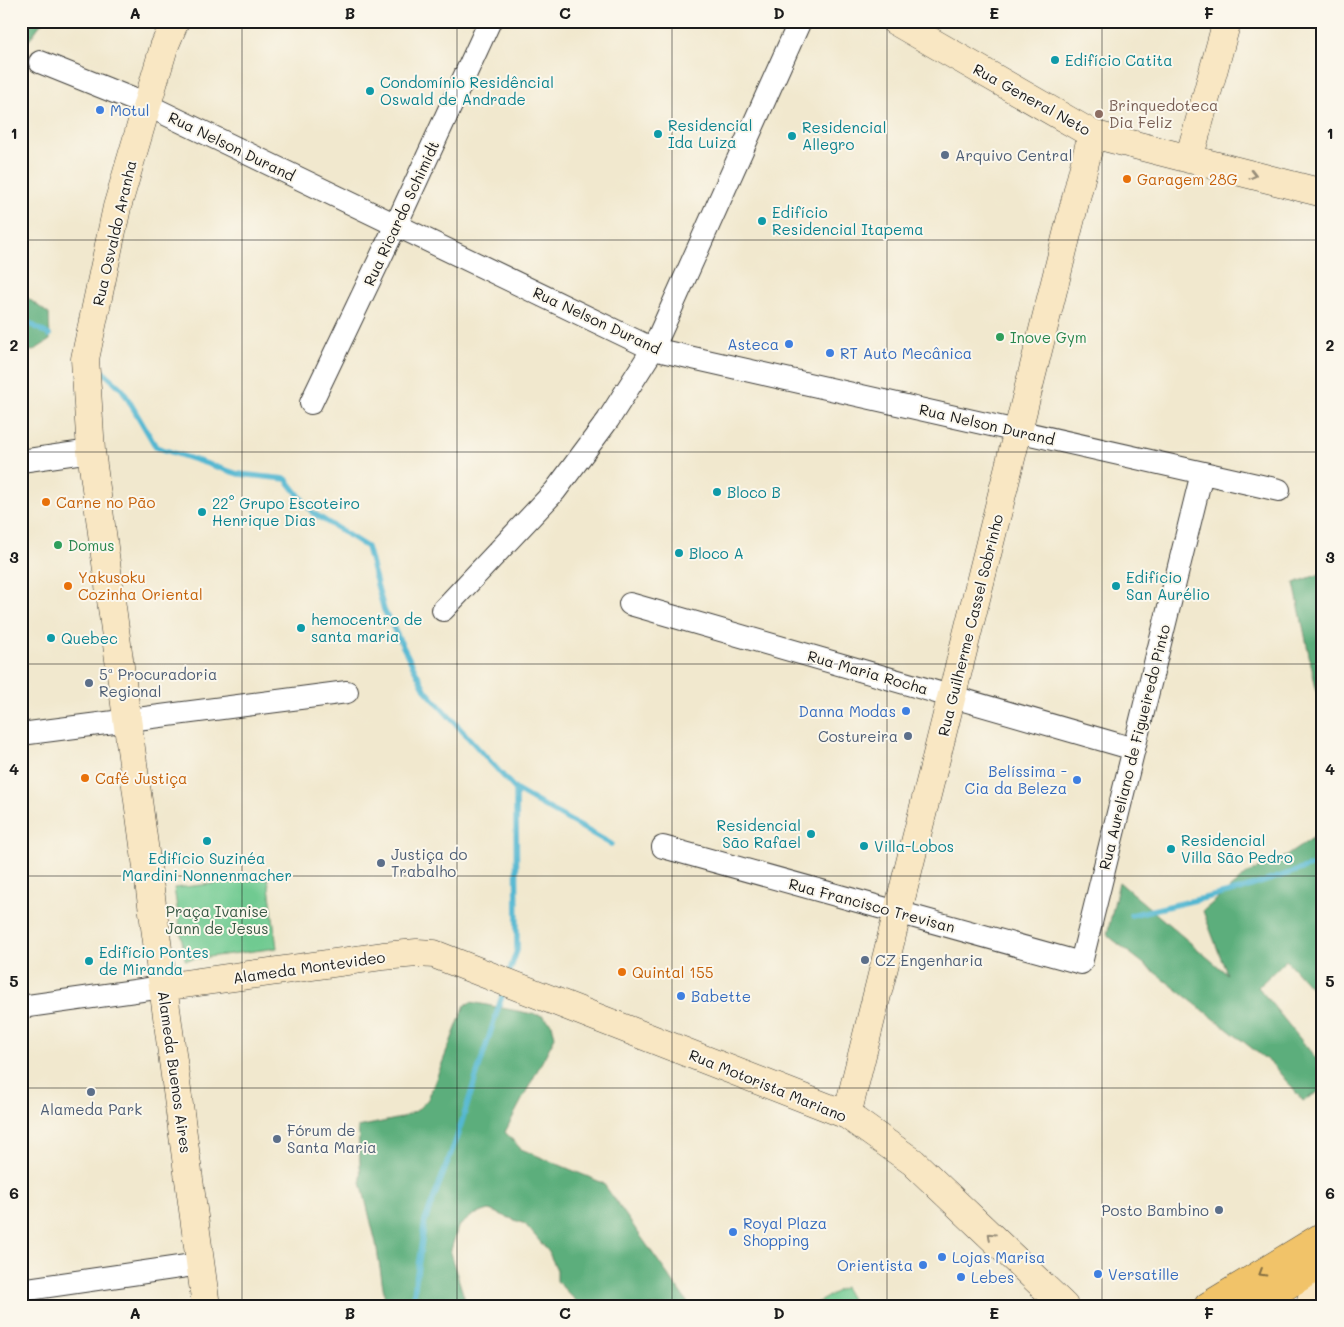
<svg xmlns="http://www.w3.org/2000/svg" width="1344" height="1327" font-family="Mali,sans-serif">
<rect width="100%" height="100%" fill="#fbf7ec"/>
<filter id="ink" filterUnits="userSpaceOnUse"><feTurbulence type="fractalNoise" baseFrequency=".02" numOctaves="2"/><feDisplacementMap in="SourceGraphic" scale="10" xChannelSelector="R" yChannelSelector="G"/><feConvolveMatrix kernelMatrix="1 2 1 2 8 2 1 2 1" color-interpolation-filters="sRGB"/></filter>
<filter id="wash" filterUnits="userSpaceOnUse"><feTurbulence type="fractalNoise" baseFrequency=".0096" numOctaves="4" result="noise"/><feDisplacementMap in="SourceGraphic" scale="20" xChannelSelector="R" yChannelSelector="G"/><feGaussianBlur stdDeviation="1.12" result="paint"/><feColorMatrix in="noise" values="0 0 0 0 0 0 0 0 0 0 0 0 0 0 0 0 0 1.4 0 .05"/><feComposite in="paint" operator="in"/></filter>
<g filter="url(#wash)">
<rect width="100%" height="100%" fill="#f1e8ce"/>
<path fill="#70ca91" stroke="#467356" d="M268,878L277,948L185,960L174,888Z
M844,1287L855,1306H812Z"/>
<path fill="#5cae7b" stroke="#3c654c" d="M21,21H43L21,51Z
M21,293L49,314L50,340L33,351L21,349Z
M1323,573V697L1318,698L1294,583Z
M1323,831V1001L1286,960L1258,987L1323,1067V1089L1303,1101L1272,1064L1107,935L1119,882L1227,974L1203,911L1248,873L1286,856Z
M471,1002L543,1016L552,1024L555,1037L505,1132L521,1149L603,1183L690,1306H582L570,1295L557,1281V1270L548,1251L525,1224L489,1210L473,1215L458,1227L450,1253L467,1306H386L376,1243L361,1182L358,1127L401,1118L416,1111L428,1099L465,1005Z"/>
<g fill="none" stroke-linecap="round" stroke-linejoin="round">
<path stroke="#52b7d1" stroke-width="5.5" d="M21,318L49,335
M102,371L122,389L156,447L238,474L286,479L313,513L367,547L384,610L426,691L516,790L517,950L508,976
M516,790L611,844
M1131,915L1239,890L1323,862
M412,1306L425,1221L455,1143L504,990"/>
</g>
</g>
<g filter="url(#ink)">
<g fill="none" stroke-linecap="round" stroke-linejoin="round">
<g stroke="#3c3b37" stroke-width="24">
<path id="street" d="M40,62L147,105L653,349L1279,490
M311,403L396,225L490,21
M21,461L91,451
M630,604L1134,749
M443,610L555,491L608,420L653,349L800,21
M21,734L347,692
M663,847L1081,963L1202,473
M21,1007L163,987
M21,1290L200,1264"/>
</g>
<g stroke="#3c3b37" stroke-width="29">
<path id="secondary" d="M175,21L164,47L117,207L85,359L91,451L206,1306
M895,21L1092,134L1323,193
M1189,159L1227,21
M163,987L383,956L417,953L434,954L847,1115L913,1162L1064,1306
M847,1115L1092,134
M1306,1251C1320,1276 1316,1279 1310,1306"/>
</g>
<g stroke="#3c3b37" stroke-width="29">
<path id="primary" d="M1208,1306L1323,1236
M1253,1306L1323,1263"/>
</g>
<use href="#street" stroke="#fff" stroke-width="22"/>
<use href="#secondary" stroke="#f9e7c3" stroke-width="28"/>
<use href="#primary" stroke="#f1c369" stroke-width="28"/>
</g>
<defs><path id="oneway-chevron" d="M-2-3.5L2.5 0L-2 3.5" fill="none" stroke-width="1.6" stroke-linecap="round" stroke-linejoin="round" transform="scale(1.25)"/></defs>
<g stroke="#968c78">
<use href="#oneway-chevron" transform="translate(1253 175) rotate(14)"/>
<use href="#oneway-chevron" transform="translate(991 1236) rotate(-137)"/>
</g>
<use stroke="#867042" href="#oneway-chevron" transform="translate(1262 1273) rotate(149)"/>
</g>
<path fill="none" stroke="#1c1c1c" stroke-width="1" stroke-opacity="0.55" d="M242,21V1306M457,21V1306M672,21V1306M887,21V1306M1102,21V1306M21,240H1323M21,452H1323M21,664H1323M21,876H1323M21,1088H1323"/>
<g fill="#0f9aa8" stroke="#fbf7ec" stroke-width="2">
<circle cx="1055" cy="60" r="5"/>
<circle cx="370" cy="91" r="5"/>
<circle cx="658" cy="134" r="5"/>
<circle cx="792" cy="136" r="5"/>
<circle cx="762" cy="221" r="5"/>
<circle cx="717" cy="492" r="5"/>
<circle cx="202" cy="512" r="5"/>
<circle cx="679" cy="553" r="5"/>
<circle cx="1116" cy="586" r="5"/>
<circle cx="301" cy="628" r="5"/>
<circle cx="51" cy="638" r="5"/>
<circle cx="811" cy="834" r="5"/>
<circle cx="207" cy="841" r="5"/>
<circle cx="864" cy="846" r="5"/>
<circle cx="1171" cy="849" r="5"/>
<circle cx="89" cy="961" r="5"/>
</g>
<g fill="#3f7fe0" stroke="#fbf7ec" stroke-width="2">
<circle cx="100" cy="110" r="5"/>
<circle cx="789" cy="344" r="5"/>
<circle cx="830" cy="353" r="5"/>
<circle cx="906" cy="711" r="5"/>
<circle cx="1077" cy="780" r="5"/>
<circle cx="681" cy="996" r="5"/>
<circle cx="733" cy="1232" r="5"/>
<circle cx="942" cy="1257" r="5"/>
<circle cx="923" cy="1265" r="5"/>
<circle cx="1098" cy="1274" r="5"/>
<circle cx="961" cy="1277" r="5"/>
</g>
<circle fill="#8d6e63" stroke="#fbf7ec" stroke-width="2" cx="1099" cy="114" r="5"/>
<g fill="#5c6f8a" stroke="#fbf7ec" stroke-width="2">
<circle cx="945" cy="155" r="5"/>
<circle cx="89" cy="683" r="5"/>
<circle cx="908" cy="736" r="5"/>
<circle cx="381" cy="863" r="5"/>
<circle cx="865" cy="960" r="5"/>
<circle cx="91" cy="1092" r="5"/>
<circle cx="277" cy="1139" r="5"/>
<circle cx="1219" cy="1210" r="5"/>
</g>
<g fill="#e8710a" stroke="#fbf7ec" stroke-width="2">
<circle cx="1127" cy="179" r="5"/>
<circle cx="46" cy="502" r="5"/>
<circle cx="68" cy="586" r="5"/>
<circle cx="85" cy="778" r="5"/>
<circle cx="622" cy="972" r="5"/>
</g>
<g fill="#2e9e5b" stroke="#fbf7ec" stroke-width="2">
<circle cx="1000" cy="337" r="5"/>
<circle cx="58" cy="545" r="5"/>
</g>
<g text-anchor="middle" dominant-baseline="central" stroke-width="4" stroke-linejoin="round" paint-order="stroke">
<g font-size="15" fill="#0d838f" stroke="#fbf7ec" text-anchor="start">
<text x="1065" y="60">Edifício Catita</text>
<text x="380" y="82">Condomínio Residêncial<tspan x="380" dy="17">Oswald de Andrade</tspan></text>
<text x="668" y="125">Residencial<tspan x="668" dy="17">Ida Luiza</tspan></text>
<text x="802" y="127">Residencial<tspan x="802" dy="17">Allegro</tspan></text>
<text x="772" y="212">Edifício<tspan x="772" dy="17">Residencial Itapema</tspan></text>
<text x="727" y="492">Bloco B</text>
<text x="212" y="503">22° Grupo Escoteiro<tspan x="212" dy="17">Henrique Dias</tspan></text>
<text x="689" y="553">Bloco A</text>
<text x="1126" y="577">Edifício<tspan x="1126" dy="17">San Aurélio</tspan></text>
<text x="311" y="619">hemocentro de<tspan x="311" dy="17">santa maria</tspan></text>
<text x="61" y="638">Quebec</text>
<text x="801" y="825" text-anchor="end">Residencial<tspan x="801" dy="17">São Rafael</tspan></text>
<text x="1181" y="840">Residencial<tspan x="1181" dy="17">Villa São Pedro</tspan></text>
<text x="874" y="846">Villa-Lobos</text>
<text x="207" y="858" text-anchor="middle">Edifício Suzinéa<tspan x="207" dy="17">Mardini Nonnenmacher</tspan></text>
<text x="99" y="952">Edifício Pontes<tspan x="99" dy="17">de Miranda</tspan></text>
</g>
<g font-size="15" fill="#1c1c1c" stroke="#fbf7ec">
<text transform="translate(1032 99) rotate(29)">Rua General Neto</text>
<text transform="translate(232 146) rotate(26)">Rua Nelson Durand</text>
<text transform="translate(401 213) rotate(-65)">Rua Ricardo Schimidt</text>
<text transform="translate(114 233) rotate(-77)">Rua Osvaldo Aranha</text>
<text transform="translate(597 320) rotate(25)">Rua Nelson Durand</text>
<text transform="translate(987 424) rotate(13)">Rua Nelson Durand</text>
<text transform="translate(970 625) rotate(-76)">Rua Guilherme Cassel Sobrinho</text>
<text transform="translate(868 672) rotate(16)">Rua Maria Rocha</text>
<text transform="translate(1134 747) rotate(-76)">Rua Aureliano de Figueiredo Pinto</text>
<text transform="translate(872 905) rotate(15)">Rua Francisco Trevisan</text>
<text transform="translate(309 967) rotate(-8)">Alameda Montevideo</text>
<text transform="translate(175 1072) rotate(82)">Alameda Buenos Aires</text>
<text transform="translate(768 1085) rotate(22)">Rua Motorista Mariano</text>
</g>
<g font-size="15" fill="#785e54" stroke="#fbf7ec" text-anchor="start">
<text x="1109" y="105">Brinquedoteca<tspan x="1109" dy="17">Dia Feliz</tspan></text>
</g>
<g font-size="15" fill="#366cbe" stroke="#fbf7ec" text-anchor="start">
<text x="110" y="110">Motul</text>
<text x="779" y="344" text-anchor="end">Asteca</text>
<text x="840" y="353">RT Auto Mecânica</text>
<text x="896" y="711" text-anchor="end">Danna Modas</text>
<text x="1067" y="771" text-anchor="end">Belíssima -<tspan x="1067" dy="17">Cia da Beleza</tspan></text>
<text x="691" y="996">Babette</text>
<text x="743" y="1223">Royal Plaza<tspan x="743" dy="17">Shopping</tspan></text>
<text x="952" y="1257">Lojas Marisa</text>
<text x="913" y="1265" text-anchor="end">Orientista</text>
<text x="1108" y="1274">Versatille</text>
<text x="971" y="1277">Lebes</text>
</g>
<g font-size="15" fill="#4e5e75" stroke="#fbf7ec" text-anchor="start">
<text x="955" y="155">Arquivo Central</text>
<text x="99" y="674">5ª Procuradoria<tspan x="99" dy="17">Regional</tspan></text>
<text x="898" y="736" text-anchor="end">Costureira</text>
<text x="391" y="854">Justiça do<tspan x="391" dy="17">Trabalho</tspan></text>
<text x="875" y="960">CZ Engenharia</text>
<text x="91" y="1109" text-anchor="middle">Alameda Park</text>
<text x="287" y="1130">Fórum de<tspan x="287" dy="17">Santa Maria</tspan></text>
<text x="1209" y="1210" text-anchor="end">Posto Bambino</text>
</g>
<g font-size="15" fill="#c56008" stroke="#fbf7ec" text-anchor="start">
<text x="1137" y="179">Garagem 28G</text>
<text x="56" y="502">Carne no Pão</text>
<text x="78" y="577">Yakusoku<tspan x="78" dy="17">Cozinha Oriental</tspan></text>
<text x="95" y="778">Café Justiça</text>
<text x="632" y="972">Quintal 155</text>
</g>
<g font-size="15" fill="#27864d" stroke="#fbf7ec" text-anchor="start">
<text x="1010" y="337">Inove Gym</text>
<text x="68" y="545">Domus</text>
</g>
<g font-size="15" fill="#395945" stroke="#fbf7ec">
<text x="217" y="911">Praça Ivanise<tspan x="217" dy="17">Jann de Jesus</tspan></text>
</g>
</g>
<rect width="1344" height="1327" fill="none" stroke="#fbf7ec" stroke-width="55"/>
<rect x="28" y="28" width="1288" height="1272" fill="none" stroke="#1c1c1c" stroke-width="2"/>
<g font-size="16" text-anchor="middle" font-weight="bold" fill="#1c1c1c">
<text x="135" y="19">A</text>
<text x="350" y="19">B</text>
<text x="565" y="19">C</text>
<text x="779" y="19">D</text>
<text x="994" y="19">E</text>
<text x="1209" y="19">F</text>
<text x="14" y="139">1</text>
<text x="1330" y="139">1</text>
<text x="14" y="351">2</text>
<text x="1330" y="351">2</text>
<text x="14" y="563">3</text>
<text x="1330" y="563">3</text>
<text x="14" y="775">4</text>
<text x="1330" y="775">4</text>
<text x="14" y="987">5</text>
<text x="1330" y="987">5</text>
<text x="14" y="1199">6</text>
<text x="1330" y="1199">6</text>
<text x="135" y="1319">A</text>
<text x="350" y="1319">B</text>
<text x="565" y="1319">C</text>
<text x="779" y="1319">D</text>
<text x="994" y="1319">E</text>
<text x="1209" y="1319">F</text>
</g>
</svg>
